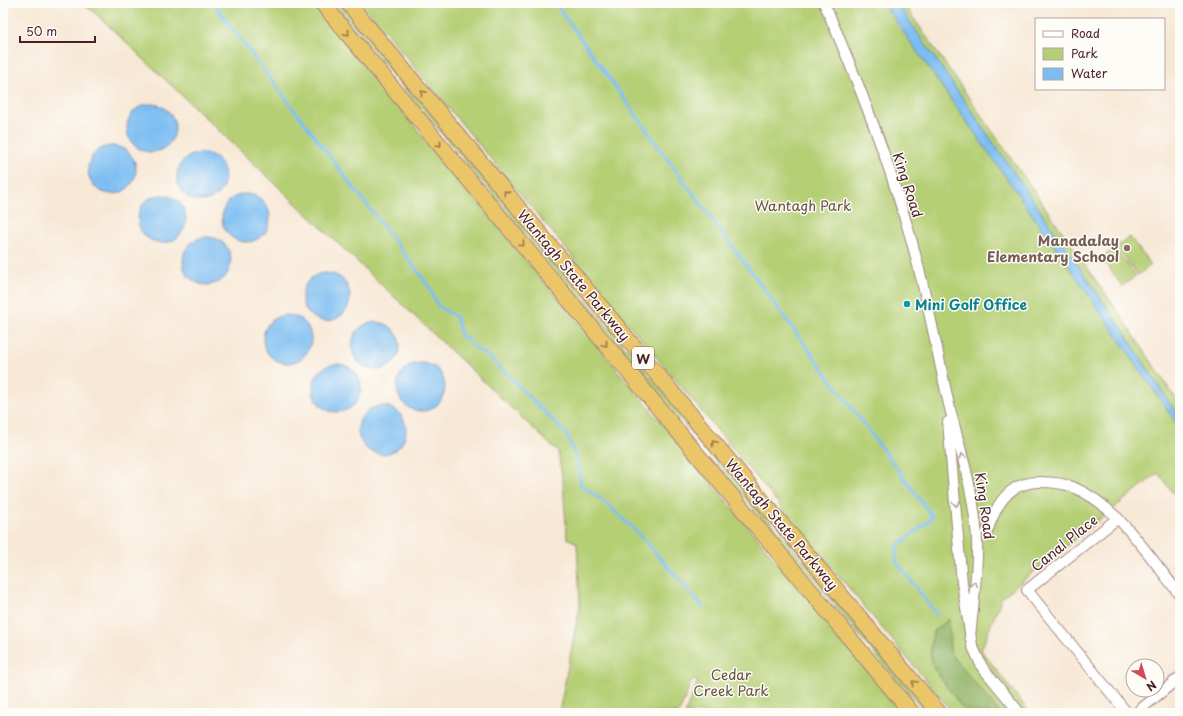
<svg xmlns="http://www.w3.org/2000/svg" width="1183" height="716" font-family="'Playpen Sans',sans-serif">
<rect width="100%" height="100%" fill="#fdfcf7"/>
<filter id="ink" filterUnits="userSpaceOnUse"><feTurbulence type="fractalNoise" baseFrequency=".025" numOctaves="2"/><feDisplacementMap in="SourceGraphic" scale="8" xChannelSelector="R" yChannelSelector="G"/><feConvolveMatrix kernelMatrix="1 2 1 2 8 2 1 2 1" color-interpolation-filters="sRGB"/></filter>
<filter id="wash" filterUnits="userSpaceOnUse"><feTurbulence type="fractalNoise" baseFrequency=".012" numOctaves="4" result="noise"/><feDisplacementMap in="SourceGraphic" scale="16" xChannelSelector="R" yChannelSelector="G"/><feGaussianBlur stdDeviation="0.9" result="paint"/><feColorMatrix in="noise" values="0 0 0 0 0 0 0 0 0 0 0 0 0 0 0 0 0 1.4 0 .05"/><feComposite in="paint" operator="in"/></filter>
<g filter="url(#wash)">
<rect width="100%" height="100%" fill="#f7e8d5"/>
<path fill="#b5cf75" stroke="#807750" d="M80,3H312L903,713H685L698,681L692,680L679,713H559L580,605L577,543L567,538L563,483L558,452L94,12Z
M333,3H340L930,713H925L885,666Z
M361,3H903L1127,325L1180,405V502L1158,473L1002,597L981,650L1030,713H953Z
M1130,237L1151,265L1138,275L1117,246Z
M1115,248L1136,276L1122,286L1102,258Z"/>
<path fill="#90b266" stroke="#6d6848" d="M949,619L950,653L1000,713H966L934,669L930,654L933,632Z"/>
<path fill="#7dbef2" stroke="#646e8e" d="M883,3H897L1124,332L1180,419V428L1079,281Z
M127 128a24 24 0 1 1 48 0a24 24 0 1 1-48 0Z
M88 170a24 24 0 1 1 48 0a24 24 0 1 1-48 0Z
M177 177a24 24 0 1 1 48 0a24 24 0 1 1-48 0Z
M222 218a24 24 0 1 1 48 0a24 24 0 1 1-48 0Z
M138 219a24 24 0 1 1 48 0a24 24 0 1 1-48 0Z
M183 261a24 24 0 1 1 48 0a24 24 0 1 1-48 0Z
M302 297a24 24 0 1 1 48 0a24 24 0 1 1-48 0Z
M263 339a24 24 0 1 1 48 0a24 24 0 1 1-48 0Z
M352 346a24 24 0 1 1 48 0a24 24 0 1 1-48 0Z
M397 387a24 24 0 1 1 48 0a24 24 0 1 1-48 0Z
M313 388a24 24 0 1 1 48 0a24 24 0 1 1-48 0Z
M358 430a24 24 0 1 1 48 0a24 24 0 1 1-48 0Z"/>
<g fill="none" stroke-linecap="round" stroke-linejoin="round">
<path stroke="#7dbef2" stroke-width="3" d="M213,3L428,285L438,306L456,317L461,336L469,340C471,348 480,351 486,354L566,433L576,457L581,485C629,516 665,565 703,607
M555,3L672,165L932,516L929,521L897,546L896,561L937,615"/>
</g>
</g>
<g filter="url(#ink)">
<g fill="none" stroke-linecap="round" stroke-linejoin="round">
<g stroke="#a08480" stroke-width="12">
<path id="minor" d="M824,3C857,78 886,153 909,232C925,286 935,341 947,396C958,444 975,492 977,541C978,573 973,606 970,637
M948,422L962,583L972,645L982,667L1020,713
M1118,518L1027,590L1127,713
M987,532C996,505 1008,482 1039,482C1052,482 1064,483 1075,488C1118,506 1152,560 1180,595
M1136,713L1180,677"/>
</g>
<g stroke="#a08480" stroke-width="17">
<path id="highway" d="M322,3L912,713
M348,3L939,713"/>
</g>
<use href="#minor" stroke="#fff" stroke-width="10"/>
<use href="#highway" stroke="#ebc669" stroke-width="15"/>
</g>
<defs><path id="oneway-chevron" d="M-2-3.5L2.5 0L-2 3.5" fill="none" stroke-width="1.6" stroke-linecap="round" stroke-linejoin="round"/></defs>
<g stroke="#9a724a">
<use href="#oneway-chevron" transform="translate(347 33) rotate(50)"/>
<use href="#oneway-chevron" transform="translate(423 93) rotate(-130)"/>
<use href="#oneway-chevron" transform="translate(439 144) rotate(50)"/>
<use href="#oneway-chevron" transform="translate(506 193) rotate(-130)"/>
<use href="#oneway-chevron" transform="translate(522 244) rotate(50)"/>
<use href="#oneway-chevron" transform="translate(605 344) rotate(50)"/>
<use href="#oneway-chevron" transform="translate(714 443) rotate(-130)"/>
<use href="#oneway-chevron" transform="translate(914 683) rotate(-130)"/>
</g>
<g stroke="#ae9aa0">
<use href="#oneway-chevron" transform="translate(962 456) rotate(-105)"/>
<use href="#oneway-chevron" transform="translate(956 504) rotate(85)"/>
<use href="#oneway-chevron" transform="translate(974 584) rotate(-86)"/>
</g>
</g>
<circle fill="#8d6e63" stroke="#fdfcf7" stroke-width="1.5" cx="1127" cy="248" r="4"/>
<circle fill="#0f9aa8" stroke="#fdfcf7" stroke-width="1.5" cx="907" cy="304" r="4"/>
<g text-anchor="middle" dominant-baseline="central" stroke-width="3" stroke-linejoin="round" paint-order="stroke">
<rect fill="#fdfcf7" stroke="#806168" stroke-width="1" x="632" y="347" width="22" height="22" rx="3"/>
<g font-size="13" font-weight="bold" fill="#4a1f2b">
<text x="643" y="358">W</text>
</g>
<g font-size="14" fill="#4a1f2b" stroke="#fdfcf7">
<text transform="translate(908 185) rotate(72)">King Road</text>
<text transform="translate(574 275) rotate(50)">Wantagh State Parkway</text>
<text transform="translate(985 506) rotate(82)">King Road</text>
<text transform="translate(782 524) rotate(50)">Wantagh State Parkway</text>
<text transform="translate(1064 543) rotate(-39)">Canal Place</text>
</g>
<g font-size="14" fill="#6a5441" stroke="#fdfcf7">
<text x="803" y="205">Wantagh Park</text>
<text x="731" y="674">Cedar<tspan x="731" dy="16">Creek Park</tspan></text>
</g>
<g font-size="14" font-weight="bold" fill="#785e54" stroke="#fdfcf7" text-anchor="end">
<text x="1119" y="240">Manadalay<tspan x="1119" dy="16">Elementary School</tspan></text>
</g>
<g font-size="14" font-weight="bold" fill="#0d838f" stroke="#fdfcf7" text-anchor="start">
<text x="915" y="304">Mini Golf Office</text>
</g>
</g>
<rect width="1183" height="716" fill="none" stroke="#fdfcf7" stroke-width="16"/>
<rect x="1035" y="18" width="130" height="72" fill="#fdfcf7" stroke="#b5a4a5"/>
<rect x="1043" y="31" width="20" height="6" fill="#ffffff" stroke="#b5a4a5"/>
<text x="1071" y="38" font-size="12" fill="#4a1f2b">Road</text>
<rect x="1043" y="48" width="20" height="12" fill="#b5cf75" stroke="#b5a4a5"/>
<text x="1071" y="58" font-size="12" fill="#4a1f2b">Park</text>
<rect x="1043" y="68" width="20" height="12" fill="#7dbef2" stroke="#b5a4a5"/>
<text x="1071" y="78" font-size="12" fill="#4a1f2b">Water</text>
<g transform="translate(1145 678) rotate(142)"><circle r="19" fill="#fdfcf7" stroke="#b5a4a5"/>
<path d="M0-3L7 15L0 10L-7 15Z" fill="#d1495b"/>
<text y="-6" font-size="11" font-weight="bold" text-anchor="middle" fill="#4a1f2b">N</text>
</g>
<path d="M20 36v6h75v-6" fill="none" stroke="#4a1f2b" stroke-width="2"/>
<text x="26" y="36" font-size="12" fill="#4a1f2b" stroke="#fdfcf7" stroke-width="3" paint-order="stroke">50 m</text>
</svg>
